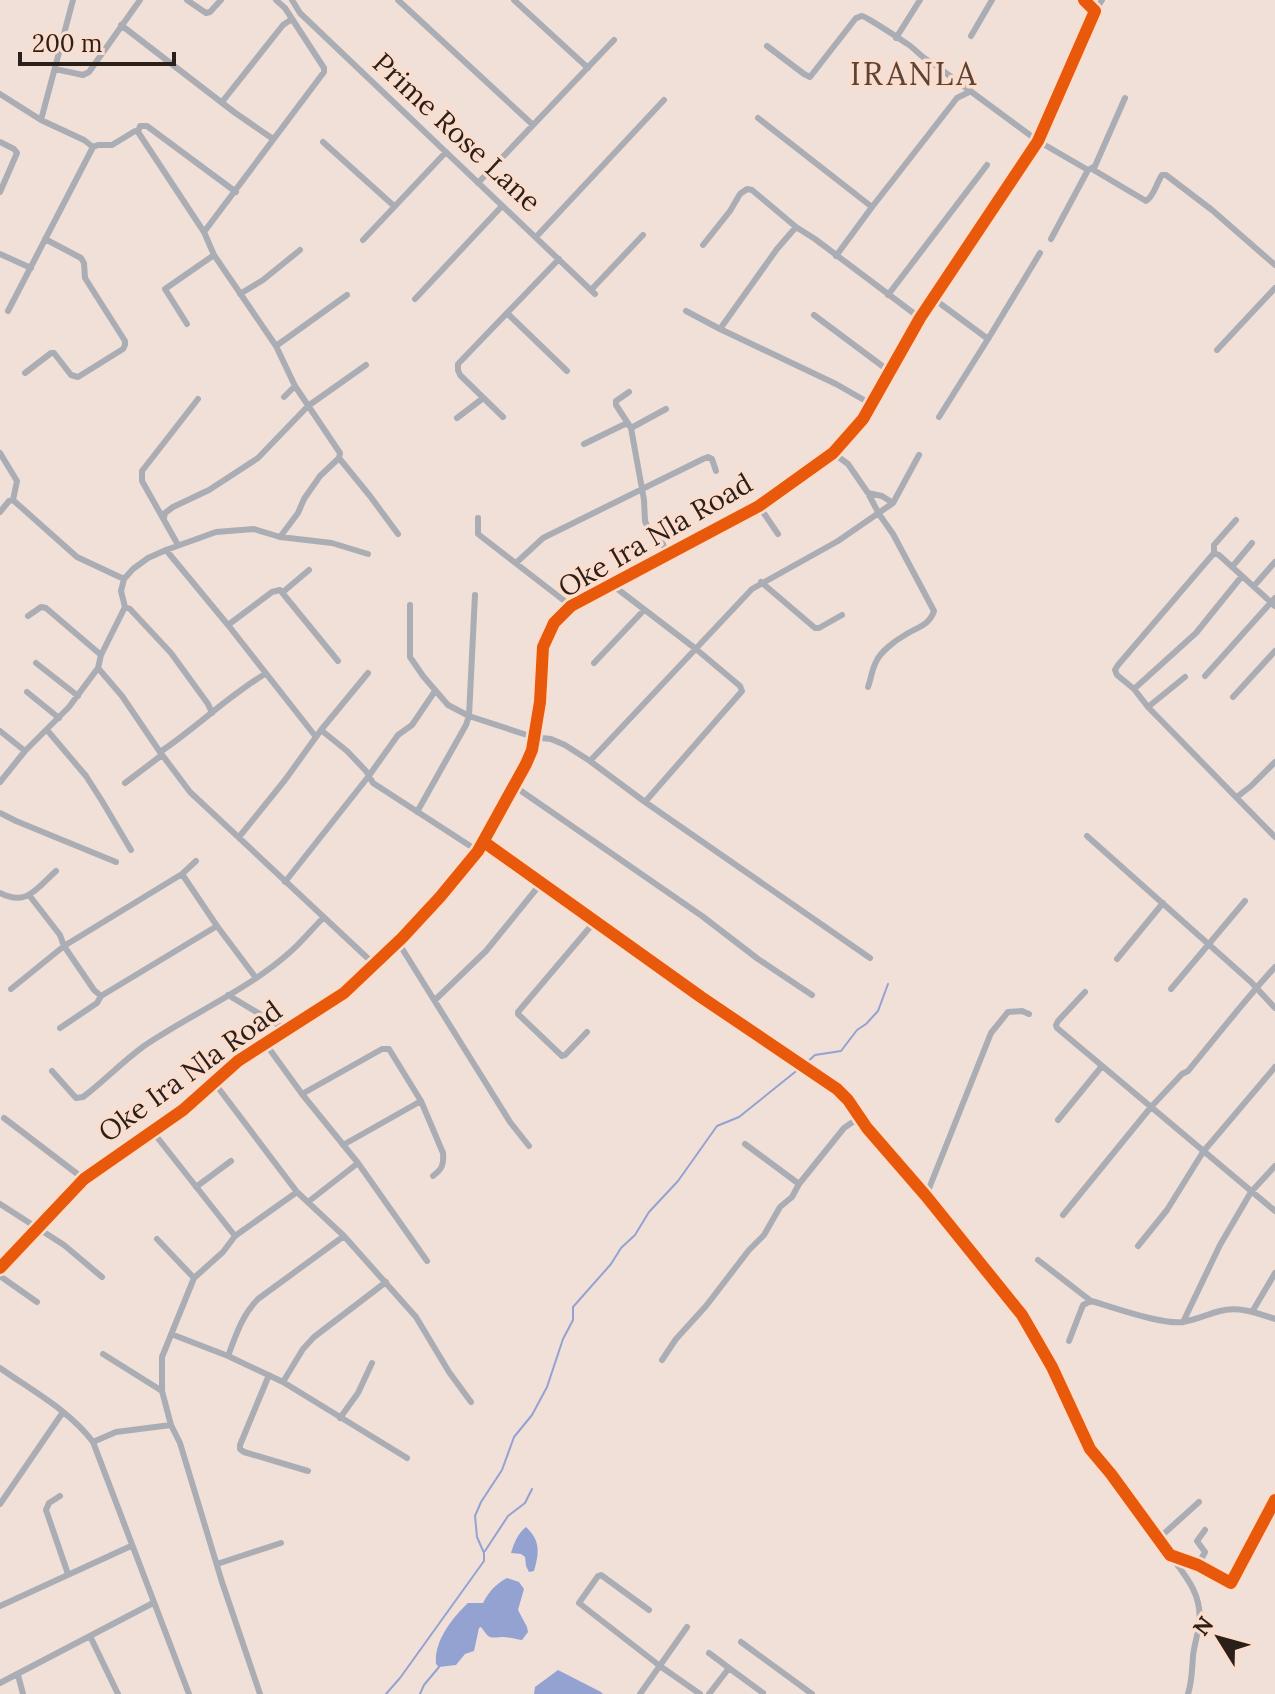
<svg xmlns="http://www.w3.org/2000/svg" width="1275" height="1694" font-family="Lora,serif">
<rect width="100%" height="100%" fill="#f0e0d8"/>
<path fill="#94a2d2" d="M526,1527C541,1541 539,1553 534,1571L529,1572L526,1566L525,1557L521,1554L511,1553C514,1543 518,1533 526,1527Z
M507,1578L519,1582L524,1589L518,1610L527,1627L528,1632L522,1640C516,1639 508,1637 502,1637C488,1638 490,1639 481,1627L479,1628L474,1651L465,1654L456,1665L439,1667L436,1664C434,1641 452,1618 468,1603H483C489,1591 496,1584 507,1578Z
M558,1670L601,1692L603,1694H534L535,1687Z"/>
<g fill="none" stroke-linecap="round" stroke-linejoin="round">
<path stroke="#94a2d2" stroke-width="2" d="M805,1064L815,1055L841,1051L857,1030L866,1024L878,1011L888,984
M485,1551L508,1516L525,1503L532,1489
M386,1694L400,1678L484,1561V1553L477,1537L475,1516L481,1502L502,1470L514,1437L532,1415L547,1387L563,1339L573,1320V1307L611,1264L621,1248L635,1235L649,1212L678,1181L717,1126L739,1117L800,1068
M420,1694L424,1685L439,1667"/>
<path stroke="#abadb5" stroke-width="6" d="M187,0L206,13L210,12L221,0
M292,0L300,13L595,294
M398,0L533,125
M514,0L588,68
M1095,11L1102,0
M121,25L234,112L273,139
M971,36L992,0
M896,38L920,0
M767,46L804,74L810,77L856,18C858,18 860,16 862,16C865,16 900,39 906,43C915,48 920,57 931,62L1038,141L1088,170L1095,166L1125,98
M55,69L83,75L89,72L140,0
M0,94L41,120L84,140L93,147
M222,102L283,25L292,19
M758,118L872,207L836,256
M41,120L73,0
M138,132L140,126H147L236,192
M0,142L14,149L17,153L0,192
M323,142L394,206
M1092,169L1146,201C1154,196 1156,184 1162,175H1166L1212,210L1275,265
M478,183L614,40
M872,207L957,98L971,91
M204,232L324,72V68L285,8L276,0
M536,237L664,100
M1051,239L1088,170
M363,240L446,152
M703,245L730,211L740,194L747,189L752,190L796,227
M0,254L31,268
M591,290L643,235
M240,294L263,280L300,250
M888,295L987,165
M415,299L502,206
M934,299L988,339L1040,253
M8,311L93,147L98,145H112L135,131L138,132L204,232L214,255L276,346L295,386L340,453L339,458L370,496L398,534
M686,311L720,329L777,249L796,227L815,239L920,318
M507,313L567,371
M814,315L889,371
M187,324L165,289L214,255
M720,329L836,384L871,404
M276,346L347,295
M1217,350L1275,288
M25,373L51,353H54L71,375L78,377L123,349L125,345V341L85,278L84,263L81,258L45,239
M629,392L616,401V405L631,428L644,500L645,521L648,528L663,544L666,555
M284,397L295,386
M503,417L460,375L458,370V364L559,259
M939,417L988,339
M457,418L482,399
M631,428L666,409
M584,444L625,424L628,425
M0,453L17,481L13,500
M833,453L848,464L868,493L879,514L893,534L934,611C929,626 917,627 905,635C896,640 880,652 876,662C872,669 871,679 868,687
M868,493L882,496L893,503
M759,506L778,534
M0,512L9,501L13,500L77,557L124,579
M164,518L165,513L173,507L209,490L258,458L308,406L366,365
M478,518V534L571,606
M280,537L298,513L304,499L320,476L339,458
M178,545L142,481V471L198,399
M166,550L228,625L316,737
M1214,553V545L1236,520
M516,563L543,538L703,459L708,457L712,459L716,471
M1232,567L1252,543
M1242,576L1196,633L1134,689L1148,707L1275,837
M761,582L815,628H819L842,615
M611,584L696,649L740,686L742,691L645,802
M1254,586L1275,562
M283,592L309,570
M410,605V657L423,676L448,705L469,716L533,737L551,739L565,745L590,761L645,802L870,958
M125,607L130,609L171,653L208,704L212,713
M28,616L41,607L46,608L101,655
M228,625L272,592L280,590L338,661
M36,663L78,696
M594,663L644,610
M98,668L122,696L160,752L190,792L375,965
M1205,676L1275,598
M1134,689L1117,675L1115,670L1118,665L1214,553L1219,555L1275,606
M27,692L59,718
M1233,697L1275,651
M1148,707L1185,677
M47,730L86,776L102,801L131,850
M321,730L347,751L366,771L373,783L478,851
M0,731L25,751
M160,752C196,728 228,696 265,674
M590,761L752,589L838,541L893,503L919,455
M0,782L25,751L69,707L98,668L101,655L125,607L121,591L124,579L133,569L148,558L166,550L216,532L254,529L280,537L332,543L368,554
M125,783L162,755
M514,786L702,916L758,959L812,995
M1237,797L1251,786L1275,762
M417,812L466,725L469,716L475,595
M0,813L16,821L116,862
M1087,836L1251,982L1275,1008
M239,837L285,780L321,730L368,673
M484,842L701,997L837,1089L848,1100L867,1128L926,1196L1022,1315L1052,1367L1090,1449L1111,1474L1170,1555L1198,1565L1231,1583L1275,1500
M196,861L182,874L64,946L94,990L101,996L217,926
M182,874L217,926L256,978
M285,882L368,777L398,735L412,725L435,691
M0,893C27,907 37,888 56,871
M398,942L510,1122L529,1146
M1117,959L1163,903
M11,989L64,946L60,935L29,895
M1171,989L1245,901
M1085,992L1058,1021L1056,1025L1057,1028L1275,1211
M228,995L285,1029
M435,1000L486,951L542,882
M60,1028L97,1003L101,996
M587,1032L565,1055L562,1056L518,1014V1012L596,920
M265,1043L302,1094L358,1163L427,1261
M52,1071L76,1098L83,1097C104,1081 122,1062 144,1046C191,1014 246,991 289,953C301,943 312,929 323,918
M213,1081L297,1192L344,1236L416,1317L449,1372L471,1402
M302,1094L382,1049H389L421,1101L443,1153C444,1165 442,1169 433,1176
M4,1118L84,1179
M1058,1120L1102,1066
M153,1132L235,1236
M745,1144L799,1184
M343,1145L421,1101
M196,1187L231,1161
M926,1196L991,1033L1008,1012L1022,1011L1029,1014
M308,1202L358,1163
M0,1204L64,1245L102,1277
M1063,1215L1151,1107L1182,1074L1188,1071C1217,1036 1244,1001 1275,967
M157,1239L194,1278
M1138,1246L1167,1210L1203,1152L1275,1067
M1038,1260L1091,1301
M0,1268L84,1179L183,1110L238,1061L344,993L402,938L440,897L478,851L526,764L532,750L540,702L543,647L554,623L571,606L759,506L833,453L863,419L920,318L1038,141L1095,11L1084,0
M0,1276L37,1302
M1252,1312L1275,1273
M1183,1322L1220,1245L1251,1192L1275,1166
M171,1334L228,1356L283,1382L407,1458
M1069,1341L1083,1305L1091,1301C1113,1307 1162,1325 1183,1322C1196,1320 1208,1314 1220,1311C1239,1306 1257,1313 1275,1319
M103,1354L162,1391
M228,1356C236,1335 242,1315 258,1299L344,1236
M662,1360L676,1339L706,1306L749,1250L764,1235L780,1207L792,1197L799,1184L844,1128L860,1117
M0,1368C31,1390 69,1410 93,1442L189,1694
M269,1375L240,1445V1449L244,1452L308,1471
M283,1382L303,1349L314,1337L386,1282
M340,1418L358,1393L372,1363
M93,1442L116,1432L171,1425
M60,1496L49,1503L46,1510L68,1574
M0,1504L63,1412
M1158,1539L1199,1502
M1170,1555C1186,1576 1203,1596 1199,1624C1198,1635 1194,1645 1193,1656C1192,1670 1192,1681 1188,1694
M217,1564L281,1543
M1198,1565L1205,1552L1197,1541L1205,1530
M0,1606L131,1546
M649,1610L601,1575L598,1576L579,1603L660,1666L700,1694
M90,1636L118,1694
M741,1642L812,1694
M709,1653L729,1668
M18,1675L23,1694
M0,1683L153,1603
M260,1694L222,1582L180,1443L171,1425L162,1391V1357L194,1278L223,1252L235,1236L297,1192
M640,1694L687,1627
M709,1694L729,1668L763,1693"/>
<g stroke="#fbddcd" stroke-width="17">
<path id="cycleway" d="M484,842L701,997L837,1089L848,1100L867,1128L926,1196L1022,1315L1052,1367L1090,1449L1111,1474L1170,1555L1198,1565L1231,1583L1275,1500
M0,1268L84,1179L183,1110L238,1061L344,993L402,938L440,897L478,851L526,764L532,750L540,702L543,647L554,623L571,606L759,506L833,453L863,419L920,318L1038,141L1095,11L1084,0"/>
</g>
<use href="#cycleway" stroke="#e8590c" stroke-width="12"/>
</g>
<g text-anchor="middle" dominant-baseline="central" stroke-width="7" stroke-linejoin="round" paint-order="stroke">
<g font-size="28" fill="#2a1f19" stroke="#fbddcd">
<text transform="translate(457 132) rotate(43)">Prime Rose Lane</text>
<text transform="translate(655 535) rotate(-30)">Oke Ira Nla Road</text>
<text transform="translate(190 1071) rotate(-36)">Oke Ira Nla Road</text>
</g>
<g font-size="32" letter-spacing="2" fill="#5b4335" stroke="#fbddcd">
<text x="914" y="73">IRANLA</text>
</g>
</g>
<g transform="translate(1219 1638) rotate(307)" stroke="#fbddcd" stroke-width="6" paint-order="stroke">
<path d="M0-6L14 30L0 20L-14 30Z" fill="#2a1f19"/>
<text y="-12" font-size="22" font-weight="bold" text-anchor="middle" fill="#2a1f19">N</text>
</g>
<path d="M20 52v12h154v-12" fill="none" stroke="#2a1f19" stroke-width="4"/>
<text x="32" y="52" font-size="24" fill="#2a1f19" stroke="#fbddcd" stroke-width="6" paint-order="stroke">200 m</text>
</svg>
